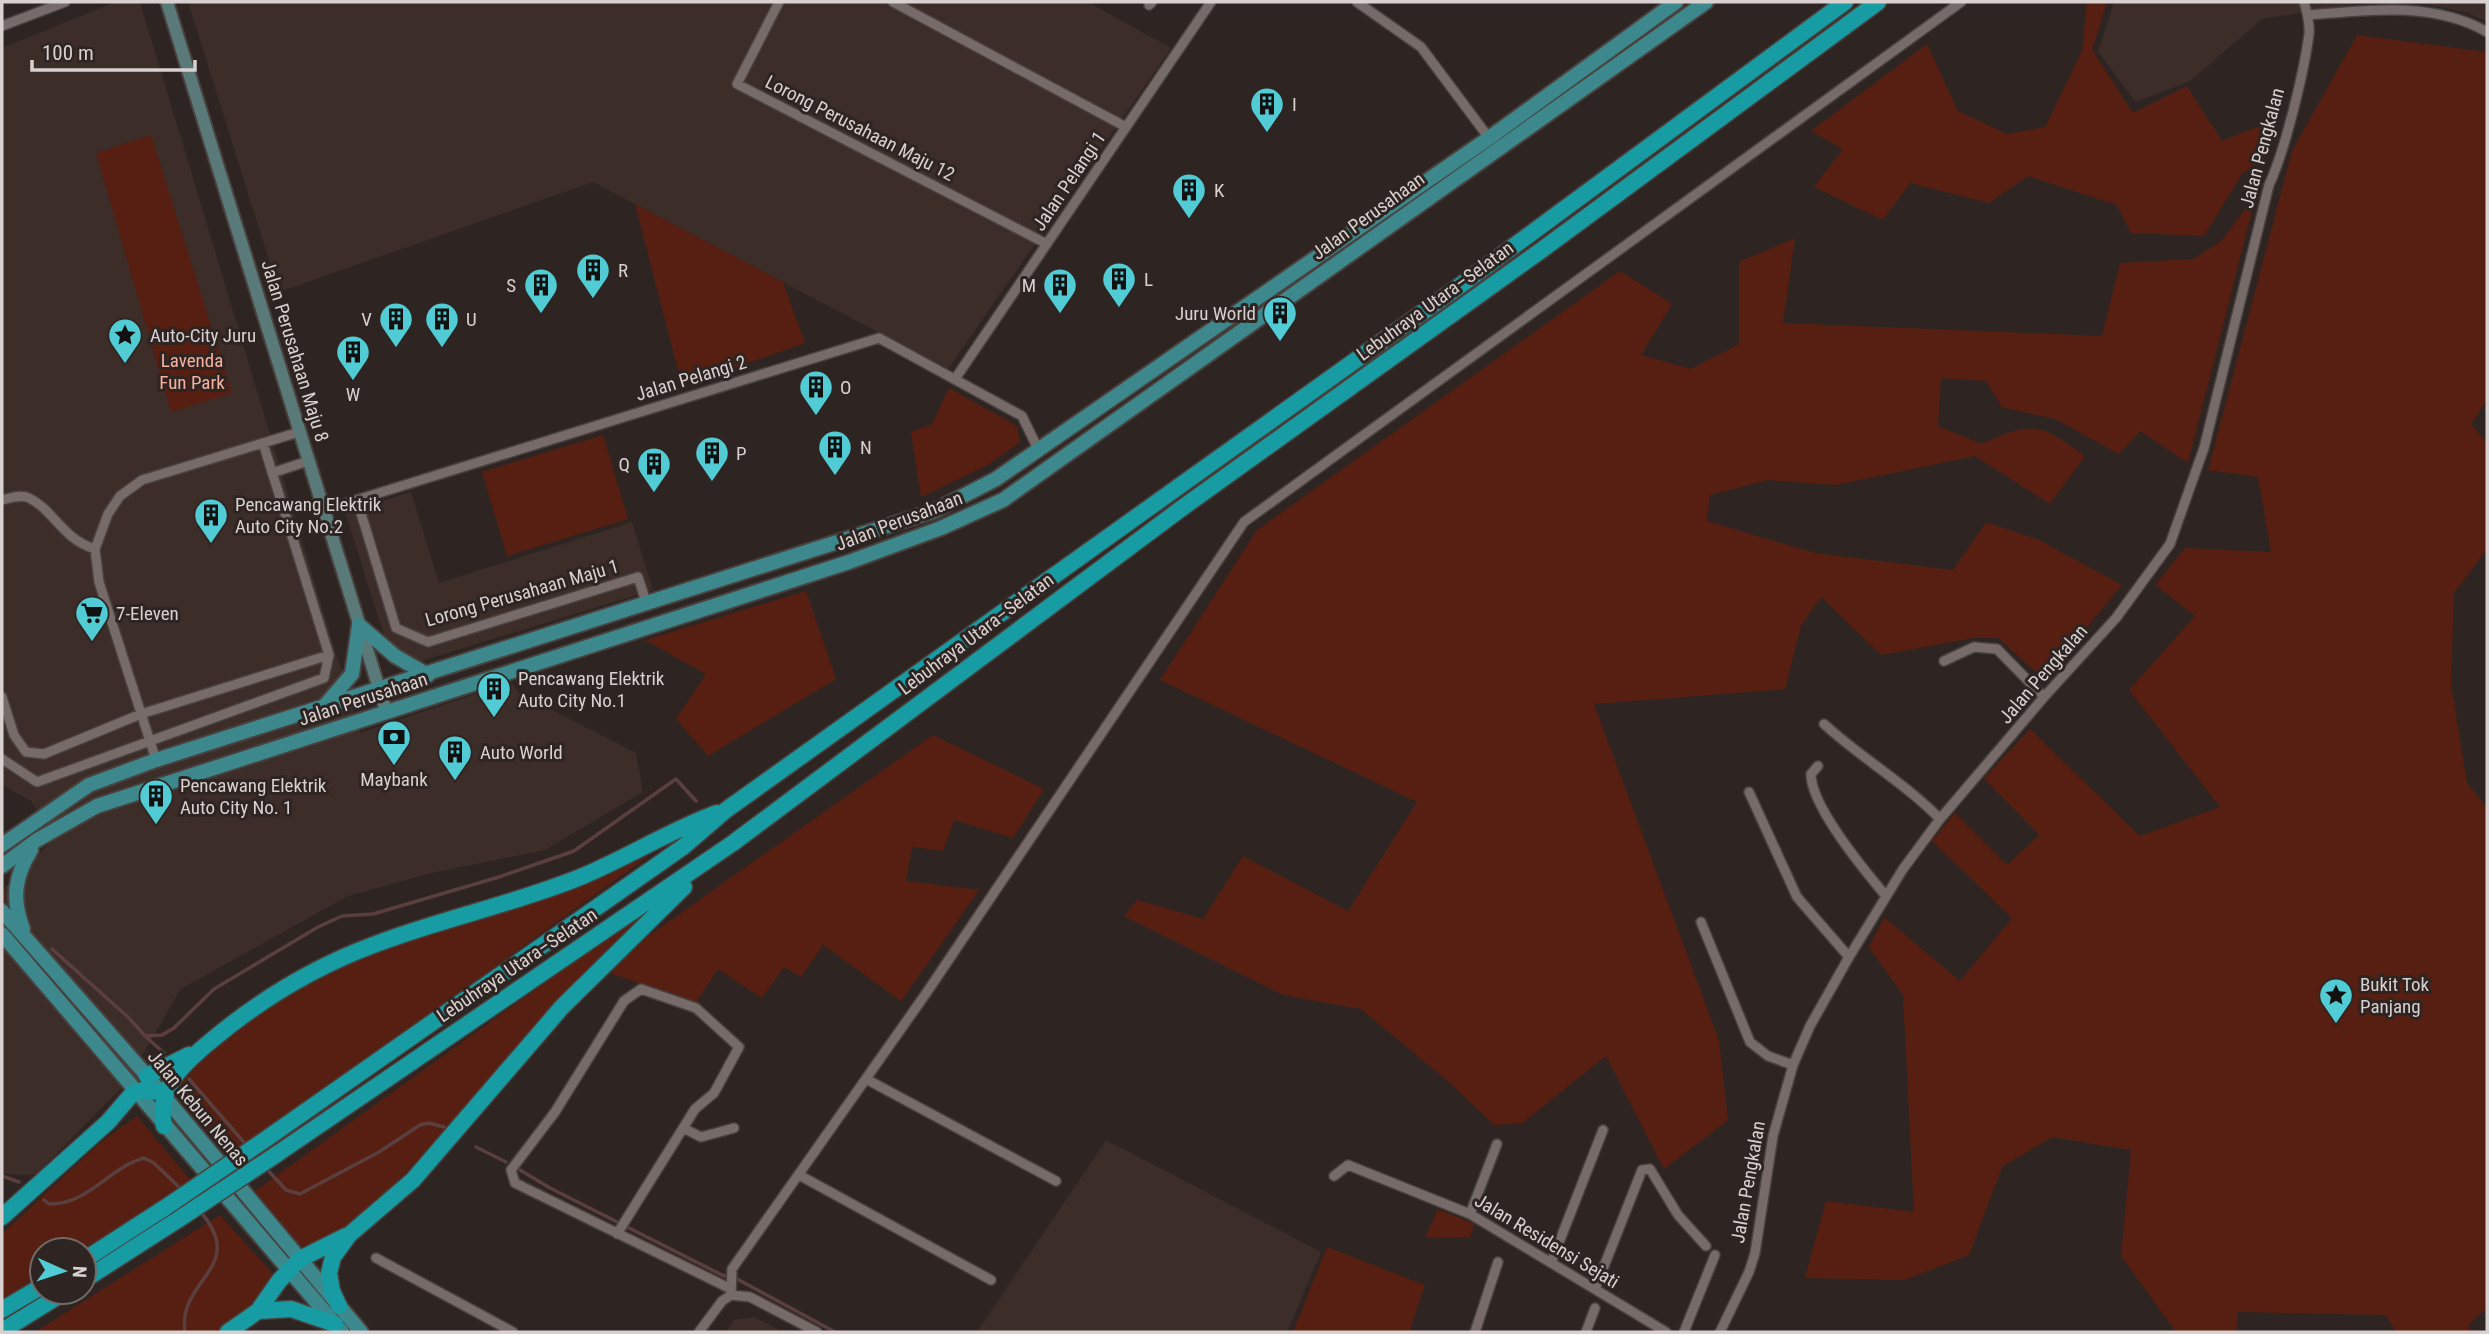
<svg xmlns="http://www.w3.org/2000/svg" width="2489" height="1334" font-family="'Roboto Condensed',sans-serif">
<rect width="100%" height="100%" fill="#2e2522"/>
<path fill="#3c2d29" d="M115,2H140L360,733L511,682L525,701L533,700L636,753L643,792L545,850L432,873L348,896L181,989L126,1083L36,1175L2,1174V890L54,839L31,801L2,785V48Z
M188,2H1088L1171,48L948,369L593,182L279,292Z
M2114,2H2366L2262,19L2190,81L2136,102L2098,52Z
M2414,2H2487V21L2468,13Z
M411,492L439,583L632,522L653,590L421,661L386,642L345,512Z
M1106,1140L1321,1252L1287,1332H977Z
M754,1317L783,1332H726L734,1320Z"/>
<path fill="#571f11" d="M2087,2H2107L2092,50L2133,113L2187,86L2222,141L2272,121L2268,154L2242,174L2204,236L2131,233L2117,205L2028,176L1989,203L1910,183L1883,220L1814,187L1843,149L1811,131L1927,44L1958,111L2007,134L2045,127L2082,51Z
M2357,35L2487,52V400L2471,424L2487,443V549L2454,593L2451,684L2467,783L2487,808V1308L2469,1324L2471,1332H2396L2386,1315L2238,1312L2236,1332H2176L2121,1256L2131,1150L2052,1137L2002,1167L1969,1255L1904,1280L1805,1278L1826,1201L1914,1212L1903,995L1869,947L1884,917L1960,981L2012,918L1932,841L1955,813L2007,865L2039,835L1984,778L2030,729L2140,836L2220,807L2129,690L2195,616L2155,585L2185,548L2271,552L2258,477L2208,470L2292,151Z
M151,135L232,393L171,412L96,153Z
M2256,195L2188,463L2140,431L2119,454L2055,419L2002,407L1986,381L1941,378L1938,426L1982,444C2033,420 2041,424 2085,456L2050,504L1975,456L1836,485L1768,480L1710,495L1707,521L1815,553L1953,570L1986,522L2039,540L2122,585L2044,679L1998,638H1973L1881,655L1821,597L1801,626L1785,689L1594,704L1719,1040L1728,1120L1664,1169L1606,1056L1522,1123L1494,1125L1450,1083L1361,1009L1283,995L1124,916L1137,900L1203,919L1243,856L1348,911L1417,802L1160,680L1257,530L1620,271L1672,304L1641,355L1691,369L1739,344V262L1795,238L1783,323L2102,336L2120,263L2193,259L2221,241Z
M635,204L783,282L805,343L707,377L678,370Z
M949,388L1017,426L1020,442L986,466L921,497L911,432L932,424Z
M603,435L628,519L507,556L482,472Z
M806,591L836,679L708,756L676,719L706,674L645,640Z
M933,735L1044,789L1013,838L954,820L943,851L912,847L906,881L979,890L901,1001L823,945L801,977L784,967L762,998L718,969L696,1002L609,973L644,939Z
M650,855L229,1158L174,1091L184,1072L282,996L331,968L407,939L567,890Z
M664,897C632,928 599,957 568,989C527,1032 353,1258 300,1245L255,1191Z
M137,1116L192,1182L81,1250H42V1274L2,1299V1234L101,1142Z
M1438,1209L1474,1224L1470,1237L1425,1238Z
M220,1215L273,1274L249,1308L221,1332H35Z
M1327,1247L1425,1285L1409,1332H1293Z"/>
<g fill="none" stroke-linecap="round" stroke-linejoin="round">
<path stroke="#5b3f3e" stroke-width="3.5" d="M52,949L129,1018L145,1036L162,1035L174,1028L214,989L318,927L342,916L373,914L499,877L574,851L676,779L696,801
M145,1036L164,1053
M189,1079L248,1147
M476,1147L506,1162
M264,1166L286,1190L300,1194L379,1152L420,1125L429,1123L444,1127
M520,1170L550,1188L722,1275L737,1279L835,1332
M2,1176L19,1182
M44,1200L49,1204C88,1205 108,1168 144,1158L154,1163L183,1191
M185,1332C177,1278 250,1268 199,1210"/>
<g stroke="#48413e" stroke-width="12">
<path id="street" d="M779,2L737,84L1047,244
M893,2L1126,127
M1357,2L1421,47L1489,138
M1149,5L1152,2
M2308,15C2367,10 2433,1 2487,32
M2,26L65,2
M955,379L1211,2
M272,473L308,461
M2,500C10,498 21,494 29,498C54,510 62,539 95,549
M357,500L396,628L428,642L638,577L647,605
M324,510L879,338L1022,416L1038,449
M1944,661L1974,647L1997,649L2044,697
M2,697L14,735L26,752L44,754L141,714L329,655
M1824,724C1861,758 1905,783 1940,819
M2,759L37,782L324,678L329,655L263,443
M156,760L99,582L95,549L108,514L120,496L142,480L299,432
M1818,766L1811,774C1811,806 1864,870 1886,896
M1749,792L1797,897L1849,957
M1701,922L1750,1042L1768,1056L1793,1065
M866,1079L1056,1181
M683,1128L701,1137L734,1128
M799,1175L991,1280
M1334,1176L1348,1165L1470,1214L1666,1332
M1470,1214L1497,1144
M617,1234L695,1109L714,1093L739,1047L696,1008L641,989L624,1001L555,1112L511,1170L515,1183L729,1288
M376,1258L513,1332
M1551,1263L1603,1130
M1595,1289L1642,1170L1650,1169L1678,1215L1706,1246
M731,1295L732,1269L927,992L1244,522L1961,2
M731,1295L750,1297L817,1332
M699,1332L722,1301L731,1295
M1475,1332L1498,1262
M1586,1332L1595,1308
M1684,1332L1715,1255
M1720,1332L1749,1272L1755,1253L1773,1136L1793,1065L1810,1026L1849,957L1903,869L1940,819L2044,697L2116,618L2170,544L2204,448L2269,185C2285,151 2304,72 2309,34C2310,23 2307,12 2304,2"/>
</g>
<g stroke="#48413e" stroke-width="16">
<path id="secondary" d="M167,2L386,711"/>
</g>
<g stroke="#48413e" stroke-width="18">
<path id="primary" d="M359,625L395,656L428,675
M326,704L352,674L359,625
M2,845L89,785L156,760L934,511L996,479L1489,138L1676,2
M2,866L37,840L97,806L849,562L941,528L1003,500L1706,2
M2,911L147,1076L361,1332
M23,929C12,900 14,877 31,850
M2,934L342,1332"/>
</g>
<g stroke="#48413e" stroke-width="19">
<path id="highway" d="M147,1076L189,1055
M164,1126C156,1087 184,1063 212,1040C261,999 316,966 376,944C444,918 515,904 583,876C628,857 671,830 717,813
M266,1139L683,847L726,810L1461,285L1845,2
M277,1154L733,843L1182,508L1543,249L1878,2
M2,1217L108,1122L133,1093L143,1090L159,1092
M84,1260L166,1207
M84,1280L179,1219
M339,1306L332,1291L329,1273L333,1257L349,1235L413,1180L562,1007L684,887
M2,1310L42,1286
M258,1311L291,1309L335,1324
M2,1331L65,1292
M228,1332L258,1311L279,1281L300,1259L346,1236"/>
</g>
<use href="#street" stroke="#766b68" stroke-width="9"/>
<use href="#secondary" stroke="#5a7a7a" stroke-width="12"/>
<use href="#primary" stroke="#3d888c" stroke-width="14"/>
<use href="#highway" stroke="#179ca4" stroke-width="16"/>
<g stroke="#48413e" stroke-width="19" stroke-linecap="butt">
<path id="highway-bridge" d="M166,1207L266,1139
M179,1219L277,1154"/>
</g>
<use href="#highway-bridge" stroke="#179ca4" stroke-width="16"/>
</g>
<defs>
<g id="building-pin" transform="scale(1.75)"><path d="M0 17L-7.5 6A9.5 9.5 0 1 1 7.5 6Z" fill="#51ccd5" stroke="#2e2522"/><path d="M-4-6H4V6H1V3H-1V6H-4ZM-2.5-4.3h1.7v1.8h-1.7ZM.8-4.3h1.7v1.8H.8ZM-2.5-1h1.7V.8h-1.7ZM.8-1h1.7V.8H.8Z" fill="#111"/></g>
<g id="sight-pin" transform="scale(1.75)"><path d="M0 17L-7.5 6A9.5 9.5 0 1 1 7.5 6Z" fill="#51ccd5" stroke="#2e2522"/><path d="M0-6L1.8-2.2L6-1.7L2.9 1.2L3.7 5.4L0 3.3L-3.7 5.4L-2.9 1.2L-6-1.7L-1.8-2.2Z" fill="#111"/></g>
<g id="supermarket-pin" transform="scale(1.75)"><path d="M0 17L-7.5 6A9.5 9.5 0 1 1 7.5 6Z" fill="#51ccd5" stroke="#2e2522"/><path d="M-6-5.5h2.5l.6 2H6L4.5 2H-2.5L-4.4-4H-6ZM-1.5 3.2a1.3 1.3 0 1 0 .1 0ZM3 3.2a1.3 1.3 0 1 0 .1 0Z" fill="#111"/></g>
<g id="bank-pin" transform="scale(1.75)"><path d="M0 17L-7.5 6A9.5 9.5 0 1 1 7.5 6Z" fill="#51ccd5" stroke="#2e2522"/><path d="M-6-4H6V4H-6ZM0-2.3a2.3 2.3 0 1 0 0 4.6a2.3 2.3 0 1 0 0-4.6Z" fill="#111"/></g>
</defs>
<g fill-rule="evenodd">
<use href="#building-pin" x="1267" y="104"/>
<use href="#building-pin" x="1189" y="190"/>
<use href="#building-pin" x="593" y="270"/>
<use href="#building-pin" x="1119" y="279"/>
<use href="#building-pin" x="541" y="285"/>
<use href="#building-pin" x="1060" y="285"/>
<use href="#building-pin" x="1280" y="313"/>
<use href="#building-pin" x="396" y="319"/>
<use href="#building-pin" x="442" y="319"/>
<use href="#sight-pin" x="125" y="335"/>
<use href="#building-pin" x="353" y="352"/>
<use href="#building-pin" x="816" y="387"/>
<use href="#building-pin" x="835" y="447"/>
<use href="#building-pin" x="712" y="453"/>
<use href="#building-pin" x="654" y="464"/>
<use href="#building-pin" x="211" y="515"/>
<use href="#supermarket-pin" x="92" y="613"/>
<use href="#building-pin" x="494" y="689"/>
<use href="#bank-pin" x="394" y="737"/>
<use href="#building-pin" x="455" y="752"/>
<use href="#building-pin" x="156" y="796"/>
<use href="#sight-pin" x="2336" y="995"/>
</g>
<g text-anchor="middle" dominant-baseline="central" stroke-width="6" stroke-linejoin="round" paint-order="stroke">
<g font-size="19" fill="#d8d1d0" stroke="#2e2522" text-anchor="start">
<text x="1292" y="104">I</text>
<text x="1214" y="190">K</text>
<text x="618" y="270">R</text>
<text x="1144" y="279">L</text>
<text x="516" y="285" text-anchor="end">S</text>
<text x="1036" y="285" text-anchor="end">M</text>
<text x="1256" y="313" text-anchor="end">Juru World</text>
<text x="372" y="319" text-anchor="end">V</text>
<text x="466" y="319">U</text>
<text x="150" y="335">Auto-City Juru</text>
<text x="840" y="387">O</text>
<text x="353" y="394" text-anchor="middle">W</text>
<text x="860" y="447">N</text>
<text x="736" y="453">P</text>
<text x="630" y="464" text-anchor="end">Q</text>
<text x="235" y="504">Pencawang Elektrik<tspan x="235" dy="22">Auto City No.2</tspan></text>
<text x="116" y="613">7-Eleven</text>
<text x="518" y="678">Pencawang Elektrik<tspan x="518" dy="22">Auto City No.1</tspan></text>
<text x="480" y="752">Auto World</text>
<text x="394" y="779" text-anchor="middle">Maybank</text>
<text x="180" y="785">Pencawang Elektrik<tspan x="180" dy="22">Auto City No. 1</tspan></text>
<text x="2360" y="984">Bukit Tok<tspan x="2360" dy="22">Panjang</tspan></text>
</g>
<g font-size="19" fill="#d8d1d0" stroke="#2e2522">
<text transform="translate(860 128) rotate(27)">Lorong Perusahaan Maju 12</text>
<text transform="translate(2262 148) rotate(-75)">Jalan Pengkalan</text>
<text transform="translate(1069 181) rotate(-56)">Jalan Pelangi 1</text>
<text transform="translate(1368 216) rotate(-36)">Jalan Perusahaan</text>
<text transform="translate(1435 301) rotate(-36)">Lebuhraya Utara–Selatan</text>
<text transform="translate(295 351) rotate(73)">Jalan Perusahaan Maju 8</text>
<text transform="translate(691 378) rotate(-17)">Jalan Pelangi 2</text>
<text transform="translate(899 521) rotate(-21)">Jalan Perusahaan</text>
<text transform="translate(522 593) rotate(-16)">Lorong Perusahaan Maju 1</text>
<text transform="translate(976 634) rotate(-37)">Lebuhraya Utara–Selatan</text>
<text transform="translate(2043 674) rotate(-49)">Jalan Pengkalan</text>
<text transform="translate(363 699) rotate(-18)">Jalan Perusahaan</text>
<text transform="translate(517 965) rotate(-34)">Lebuhraya Utara–Selatan</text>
<text transform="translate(198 1108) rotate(50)">Jalan Kebun Nenas</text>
<text transform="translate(1748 1182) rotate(-80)">Jalan Pengkalan</text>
<text transform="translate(1547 1241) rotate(31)">Jalan Residensi Sejati</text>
</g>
<g font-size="19" fill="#f7b19e" stroke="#2e2522">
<text x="192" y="360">Lavenda<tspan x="192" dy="22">Fun Park</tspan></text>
</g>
</g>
<rect width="2489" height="1334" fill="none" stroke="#d8d1d0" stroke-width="7"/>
<g transform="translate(63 1271) rotate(93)"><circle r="33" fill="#2e2522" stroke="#726a68" stroke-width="2"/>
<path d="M0-5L12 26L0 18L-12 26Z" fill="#51ccd5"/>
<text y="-10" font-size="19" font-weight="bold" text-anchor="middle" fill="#d8d1d0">N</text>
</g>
<path d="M32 60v10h163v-10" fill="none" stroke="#d8d1d0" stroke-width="3.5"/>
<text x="42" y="60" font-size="21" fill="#d8d1d0" stroke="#2e2522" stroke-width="5" paint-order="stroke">100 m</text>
</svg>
